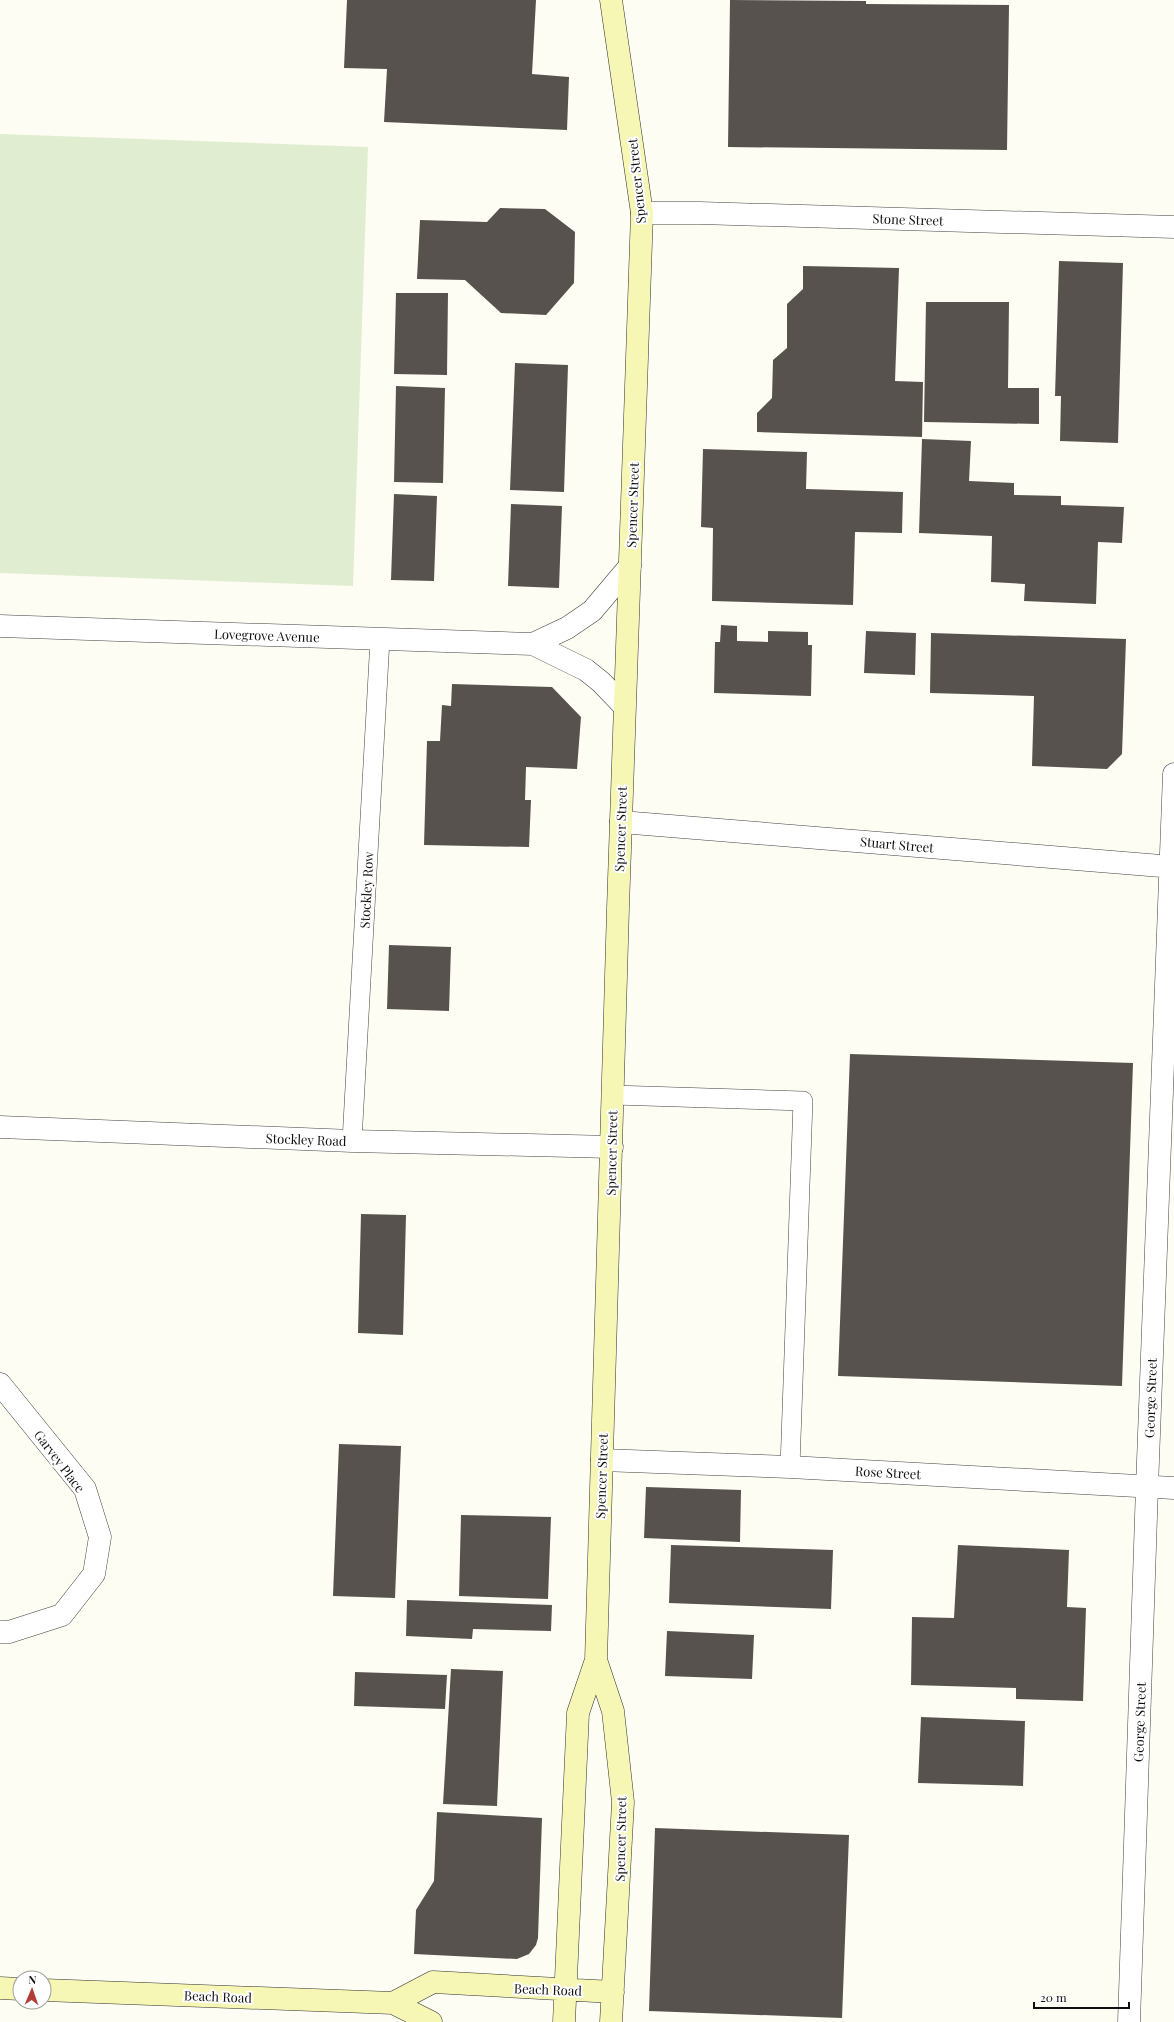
<svg xmlns="http://www.w3.org/2000/svg" width="1174" height="2022" font-family="'Playfair Display',serif">
<rect width="100%" height="100%" fill="#fefdf3"/>
<path fill="#e0edd0" d="M0,134L368,147L353,586L0,573Z"/>
<path fill="#57524d" d="M347,0H536L532,74L569,77L567,130L384,122L387,69L344,68Z
M730,0L866,1V4L1009,5L1007,150L728,147Z
M500,208L545,209L575,232L574,283L546,315L501,313L465,280L417,279L420,220L487,222Z
M1059,261L1123,263L1118,443L1060,441L1061,396H1055Z
M803,266L899,268L895,381L923,382L922,437L757,432V413L772,398L773,360L787,348V304L803,289Z
M396,293H448L447,375L394,374Z
M926,302H1009L1008,388H1039V424L924,422Z
M515,363L568,365L564,492L510,490Z
M396,386L445,388L443,483L394,482Z
M922,439L971,441L969,481L1014,483V495L1061,496V505L1124,507L1122,543L1098,542L1096,604L1024,601L1025,584L991,582L992,536L919,533Z
M703,449L807,452L806,489L903,492L902,533L855,532L853,605L712,601L713,528L701,527Z
M394,494L437,496L434,581L391,580Z
M511,504L562,506L559,588L508,586Z
M721,625L737,626V641L768,642V631L808,632V645H812L811,696L714,693L715,642H720Z
M866,631L916,633L915,675L864,673Z
M931,633L1126,639L1122,754L1107,769L1032,766L1034,696L930,693Z
M452,684L552,687L581,717L577,769L526,767L525,800H531L529,847L424,845L427,741H440L442,705L451,706Z
M389,945L451,947L449,1011L387,1009Z
M850,1054L1133,1063L1122,1386L838,1376Z
M361,1214L406,1215L403,1335L358,1333Z
M339,1444L401,1446L395,1598L333,1596Z
M646,1487L741,1490L740,1542L644,1538Z
M461,1515L551,1517L548,1599L459,1596Z
M671,1545L833,1550L831,1609L669,1603Z
M958,1545L1069,1550L1067,1607L1086,1608L1083,1701L1016,1699V1688L911,1685L912,1617L954,1618Z
M407,1600L552,1605L551,1631L473,1629L472,1639L406,1636Z
M667,1631L754,1635L752,1679L665,1676Z
M451,1669L503,1671L497,1806L443,1804Z
M355,1672L447,1675L445,1709L354,1706Z
M921,1717L1025,1721L1023,1786L918,1783Z
M437,1812L542,1818L538,1938L536,1945L529,1954L517,1959L414,1954L416,1910L434,1881Z
M655,1828L849,1835L842,2018L649,2011Z"/>
<g fill="none" stroke-linecap="round" stroke-linejoin="round">
<g stroke="#424242" stroke-width="20">
<path id="lane" d="M613,1095L803,1101L790,1467
M352,1141L380,639"/>
</g>
<g stroke="#424242" stroke-width="23">
<path id="street" d="M642,213H700L1174,227
M0,626L533,644L586,670L601,682L624,706
M533,644L567,628L592,611L630,566
M621,822L1174,867
M0,1127L352,1141L612,1147
M0,1384L85,1489L100,1537L94,1574L62,1615L9,1632H0
M602,1460L790,1467L1174,1488
M1129,2022L1147,1487L1174,774"/>
</g>
<g stroke="#313131" stroke-width="23">
<path id="secondary" d="M596,1660L613,1711L623,1802L611,2022
M0,1988L20,1989
M44,1990L393,2003L431,2022
M393,2003L433,1982L613,1992
M564,2022L578,1713L596,1660L618,908L642,213L611,0"/>
</g>
<use href="#lane" stroke="#fff" stroke-width="19"/>
<use href="#street" stroke="#fff" stroke-width="22"/>
<use href="#secondary" stroke="#f6f6b5" stroke-width="22"/>
</g>
<g text-anchor="middle" dominant-baseline="central" stroke-width="4" stroke-linejoin="round" paint-order="stroke">
<g font-size="13" fill="#0f0f0f" stroke="#fff">
<text transform="translate(636 181) rotate(-96)">Spencer Street</text>
<text transform="translate(908 219) rotate(2)">Stone Street</text>
<text transform="translate(632 505) rotate(-88)">Spencer Street</text>
<text transform="translate(267 635) rotate(2)">Lovegrove Avenue</text>
<text transform="translate(620 829) rotate(-88)">Spencer Street</text>
<text transform="translate(897 844) rotate(5)">Stuart Street</text>
<text transform="translate(366 890) rotate(-87)">Stockley Row</text>
<text transform="translate(306 1139) rotate(2)">Stockley Road</text>
<text transform="translate(611 1153) rotate(-89)">Spencer Street</text>
<text transform="translate(1150 1398) rotate(-88)">George Street</text>
<text transform="translate(60 1461) rotate(53)">Garvey Place</text>
<text transform="translate(888 1472) rotate(3)">Rose Street</text>
<text transform="translate(601 1476) rotate(-88)">Spencer Street</text>
<text transform="translate(1139 1722) rotate(-88)">George Street</text>
<text transform="translate(620 1839) rotate(-89)">Spencer Street</text>
<text transform="translate(548 1989) rotate(2)">Beach Road</text>
<text transform="translate(218 1996) rotate(2)">Beach Road</text>
</g>
</g>
<g transform="translate(32 1990) rotate(2)"><circle r="19" fill="#ffffff" stroke="#9f9f9f"/>
<path d="M0-3L7 15L0 10L-7 15Z" fill="#b03d36"/>
<text y="-6" font-size="11" font-weight="bold" text-anchor="middle" fill="#0f0f0f">N</text>
</g>
<path d="M1034 2002v6h95v-6" fill="none" stroke="#0f0f0f" stroke-width="2"/>
<text x="1040" y="2002" font-size="12" fill="#0f0f0f" stroke="#ffffff" stroke-width="3" paint-order="stroke">20 m</text>
</svg>
